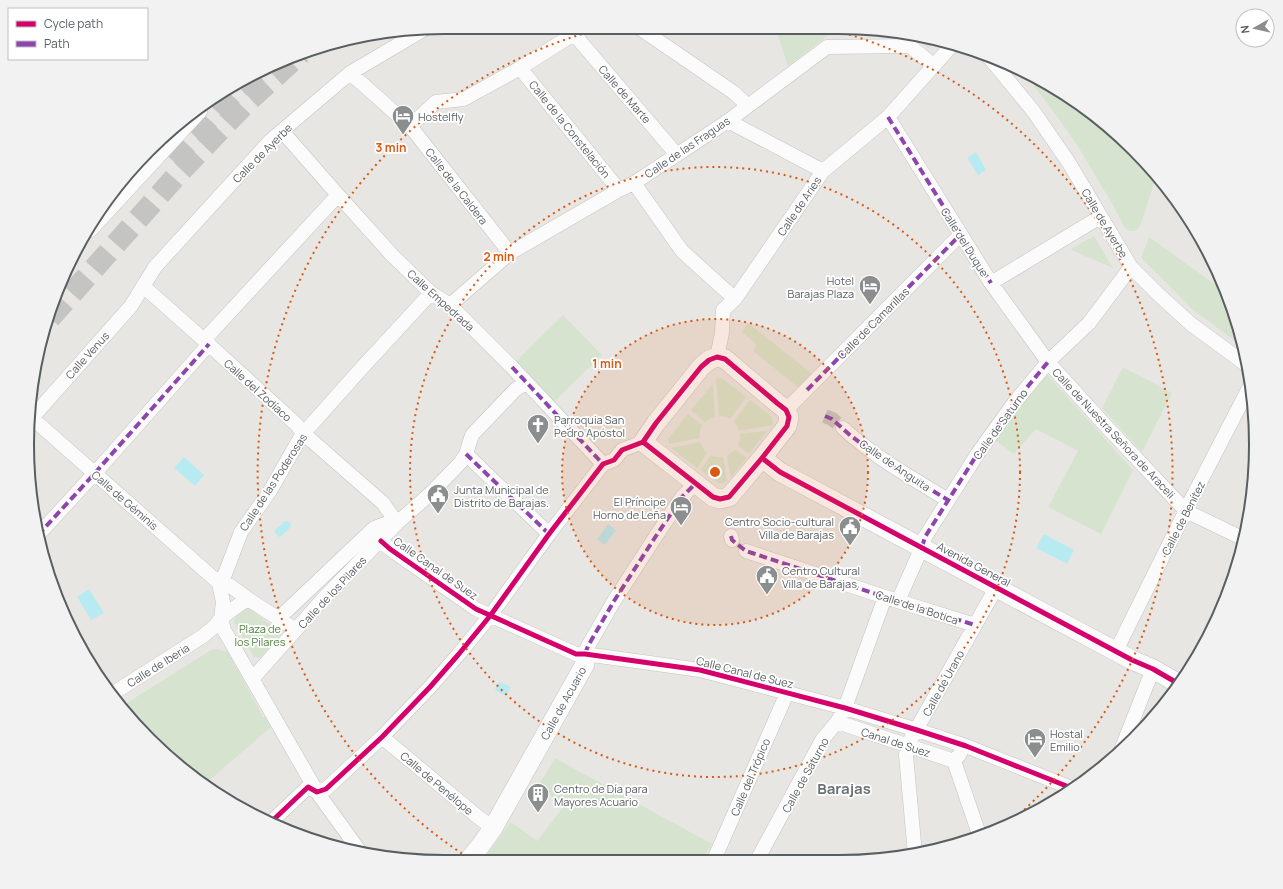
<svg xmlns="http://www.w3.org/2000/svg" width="1283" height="889" font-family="Manrope,sans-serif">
<rect width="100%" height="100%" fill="#e8e6e3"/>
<path fill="#d6e4cf" d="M775,27H839L920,35L940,40L928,48L916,37L830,34L788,66Z
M1014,68L1047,83L1134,149L1156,177L1142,221L1139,228L1135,231H1130L1125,228L1110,200L1077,145L1061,122L1025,74L1018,72Z
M1094,236L1113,268L1071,250L1072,248Z
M1149,237L1227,293L1243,347L1192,309L1141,258Z
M563,315L602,355L554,402L515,362Z
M748,323L811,373L799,388L753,351L757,345L742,332Z
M1123,367L1172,393L1142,452L1102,408Z
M1044,371L1133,470L1101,534L1048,507L1078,451L1036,429L1014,454L993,439Z
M718,378L723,379L746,397L730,419L727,417L719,416L716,379Z
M713,384L715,416L705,422L691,410Z
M750,400L771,416L773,422L772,425L739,431L737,426L734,421Z
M688,414L702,425L700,431L699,438L669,444L668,439Z
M767,431L749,454L738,446L740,439V434Z
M700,442L704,450L707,453L697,468L671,448Z
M735,450L747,458L731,477L727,456Z
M711,455L715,457H723L727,481L723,483H719L701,470Z
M248,608L282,633L260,658L254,657L234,622L236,616Z
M218,649L228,652L263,717L265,716L271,727L204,785L149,740L122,706L211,650Z
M555,758L712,844L700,862H481L511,822L537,841L564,806L538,786Z"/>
<path fill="#b8eaf2" d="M976,152L986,170L978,175L967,158Z
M184,457L204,475L195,486L174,468Z
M285,521H287L290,522L291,527L281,536L279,537L275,533V530Z
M608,524L616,530L605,545L597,539Z
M1044,534L1074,550L1067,564L1036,548Z
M89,589L104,613L91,620L77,597Z
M499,682L511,687L506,696L495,690Z"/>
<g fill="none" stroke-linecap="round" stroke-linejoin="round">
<path stroke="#c4c4c2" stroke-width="14" stroke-dasharray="14 7" stroke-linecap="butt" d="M825,416L832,419L843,428"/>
<path stroke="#c4c4c2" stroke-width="22" stroke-dasharray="22 11" stroke-linecap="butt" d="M172,160L235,91L251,77
M50,318L179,173L246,103L301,53"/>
<g stroke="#c2c3c3" stroke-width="15">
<path id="street" d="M638,27L733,92L742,100L746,106
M573,33L677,155
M988,56L1034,112L1069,163L1131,267L1159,295L1191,324L1248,366
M520,68L619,190
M350,73L410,126L510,253
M888,117L991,283L1048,362L1105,425L1186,511L1244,539
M728,121L823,171
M410,126L436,102L464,99L520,68L585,27
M282,131L338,195L392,255L431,293L450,305L512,367L603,464
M634,183L682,251L735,299
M991,283L1100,217
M143,286L204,340L296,424L303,433L383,503L397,523
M450,305L510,253L619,190L634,183L728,121L827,47L910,46L934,66
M204,340L338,195
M717,357L722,333L723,310L735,299L823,171L888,117L953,44
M786,410L960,235
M32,418L219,583L229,585L251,601L296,630
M29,421L131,306L155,267L270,141L350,73L423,30
M843,428C874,457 912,478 948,500
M466,454L549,534
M38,535L95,473L209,344
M731,536L732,540
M381,541L390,549L476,609L576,654H585L700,670L845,708L917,730L966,746L1074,789
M746,551L885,597L975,625
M898,601L922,547L925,537L978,453L1014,403L1048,362L1089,323L1131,267
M278,619L374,528L385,524L397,523
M1116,651L1193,496L1250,386
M585,654L588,646L614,601L654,539L682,497L695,484
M252,679L324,598L397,523L430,494L461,462L466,454L472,435L515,390L521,386L528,384
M112,694L203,636L215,626L221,618L244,601H251
M837,722L954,761
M382,737L478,817L493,828
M1121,750L1153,669
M960,754L954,761L979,834
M270,823L308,787L317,792L326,789L382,737L430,687L458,655L490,616L549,534L603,464L614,460L622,450L643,442
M361,853L317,792L224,630L221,618L223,602L219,583L225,574L241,532L270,491L303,433L311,425L359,371L431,293
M915,854L906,755L907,746L996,588
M713,862L787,693
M756,862L822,740L837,722L845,708L885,597"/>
</g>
<g stroke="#c4c4c4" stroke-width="20">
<path id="secondary" d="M89,228L198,110
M717,357L725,359L777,403L786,410L789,417L787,426L762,458L729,497L720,499L713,497L643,442L656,423L701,367L709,360Z
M762,458L780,472L1132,660L1153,669L1179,684
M467,862L481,845L493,828L585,664V654"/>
</g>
<use href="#street" stroke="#fcfbfb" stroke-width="14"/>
<use href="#secondary" stroke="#fcfbfb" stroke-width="19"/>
<path stroke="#8e44ad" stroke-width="4" stroke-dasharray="8 4" stroke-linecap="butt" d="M888,117L991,283
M512,367L603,464
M807,390L960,235
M825,416L832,419L851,436L892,466L948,500
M466,454L549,534
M38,535L95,473L209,344
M731,536L732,540L746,551L752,553L885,597L975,625
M922,547L925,537L978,453L1014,403L1048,362
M585,654L588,646L614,601L654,539L682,497L695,484"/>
<g stroke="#fff" stroke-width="8">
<path id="cycleway" d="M717,357L725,359L777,403L786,410L789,417L787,426L762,458L729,497L720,499L713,497L643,442L656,423L701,367L709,360Z
M762,458L780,472L1132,660L1153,669L1179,684
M381,541L390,549L476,609L576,654H585L700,670L845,708L917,730L966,746L1074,789
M270,823L308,787L317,792L326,789L382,737L430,687L458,655L490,616L549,534L603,464L614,460L622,450L643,442"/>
</g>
<use href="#cycleway" stroke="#d6006c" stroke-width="5"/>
</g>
<circle cx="715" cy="472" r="153" fill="#da5a14" fill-opacity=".12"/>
<g fill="none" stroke="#da5a14" stroke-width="2" stroke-dasharray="2 4">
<circle cx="715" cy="472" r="153"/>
<circle cx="715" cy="472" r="305"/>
<path d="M472 860A458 458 0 0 1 604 28M826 28A458 458 0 0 1 1009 823"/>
</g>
<defs>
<g id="hotel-pin" transform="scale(1.15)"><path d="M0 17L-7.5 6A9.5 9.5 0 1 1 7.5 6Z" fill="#8b8e8e" stroke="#fff"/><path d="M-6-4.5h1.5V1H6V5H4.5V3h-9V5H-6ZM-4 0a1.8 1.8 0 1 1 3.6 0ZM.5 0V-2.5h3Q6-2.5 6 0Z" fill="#fff"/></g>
<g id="church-pin" transform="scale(1.15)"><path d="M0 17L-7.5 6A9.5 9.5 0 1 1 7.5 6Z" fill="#8b8e8e" stroke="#fff"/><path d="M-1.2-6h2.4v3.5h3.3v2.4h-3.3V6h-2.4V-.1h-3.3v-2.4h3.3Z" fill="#fff"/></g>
<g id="civic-pin" transform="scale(1.15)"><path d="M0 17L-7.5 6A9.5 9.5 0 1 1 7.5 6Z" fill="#8b8e8e" stroke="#fff"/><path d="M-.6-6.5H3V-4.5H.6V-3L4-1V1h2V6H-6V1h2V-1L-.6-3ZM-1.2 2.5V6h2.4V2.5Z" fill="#fff"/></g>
<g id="building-pin" transform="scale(1.15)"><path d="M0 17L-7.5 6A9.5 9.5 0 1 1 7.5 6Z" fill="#8b8e8e" stroke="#fff"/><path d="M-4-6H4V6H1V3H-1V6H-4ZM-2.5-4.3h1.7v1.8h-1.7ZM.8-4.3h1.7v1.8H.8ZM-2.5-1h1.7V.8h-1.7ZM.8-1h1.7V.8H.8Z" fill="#fff"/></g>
</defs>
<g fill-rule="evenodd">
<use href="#hotel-pin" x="403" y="116"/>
<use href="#hotel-pin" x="870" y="286"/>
<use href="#church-pin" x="538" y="425"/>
<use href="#civic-pin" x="438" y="495"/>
<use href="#hotel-pin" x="681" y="507"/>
<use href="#civic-pin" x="850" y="527"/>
<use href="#civic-pin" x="767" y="576"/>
<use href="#hotel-pin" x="1035" y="739"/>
<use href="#building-pin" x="538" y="794"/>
</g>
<g text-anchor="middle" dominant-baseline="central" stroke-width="3.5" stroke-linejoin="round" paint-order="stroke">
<g font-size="11" fill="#595e61" stroke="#fff">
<text transform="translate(625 94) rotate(49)">Calle de Marte</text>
<text transform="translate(570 129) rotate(51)">Calle de la Constelación</text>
<text transform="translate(687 147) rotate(-34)">Calle de las Fraguas</text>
<text transform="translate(262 153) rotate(-45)">Calle de Ayerbe</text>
<text transform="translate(457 186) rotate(52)">Calle de la Caldera</text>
<text transform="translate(799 206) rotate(-56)">Calle de Aries</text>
<text transform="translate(1105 223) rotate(59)">Calle de Ayerbe</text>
<text transform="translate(965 242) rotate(58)">Calle del Duque</text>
<text transform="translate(441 300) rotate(42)">Calle Empedrada</text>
<text transform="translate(873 323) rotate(-45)">Calle de Camarillas</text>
<text transform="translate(87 355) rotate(-48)">Calle Venus</text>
<text transform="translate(258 390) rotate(42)">Calle del Zodíaco</text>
<text transform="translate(1000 424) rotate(-54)">Calle de Saturno</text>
<text transform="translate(1114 433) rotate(47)">Calle de Nuestra Señora de Araceli</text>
<text transform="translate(895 465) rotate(34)">Calle de Anguita</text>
<text transform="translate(273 482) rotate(-57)">Calle de las Poderosas</text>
<text transform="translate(125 500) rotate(41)">Calle de Géminis</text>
<text transform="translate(1183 518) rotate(-63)">Calle de Benítez</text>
<text transform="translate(974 564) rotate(28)">Avenida General</text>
<text transform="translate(436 568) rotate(35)">Calle Canal de Suez</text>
<text transform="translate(332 592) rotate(-47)">Calle de los Pilares</text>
<text transform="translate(917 607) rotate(18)">Calle de la Botica</text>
<text transform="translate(158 665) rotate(-32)">Calle de Iberia</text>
<text transform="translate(745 672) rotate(14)">Calle Canal de Suez</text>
<text transform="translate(943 683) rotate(-61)">Calle de Urano</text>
<text transform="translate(563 703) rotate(-61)">Calle de Acuario</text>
<text transform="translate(896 742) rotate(18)">Canal de Suez</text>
<text transform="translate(805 775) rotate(-61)">Calle de Saturno</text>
<text transform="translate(750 777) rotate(-67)">Calle del Trópico</text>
<text transform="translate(437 783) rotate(40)">Calle de Penélope</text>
</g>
<g font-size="11" fill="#595e61" stroke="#fff" text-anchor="start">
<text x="418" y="116">Hostelfly</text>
<text x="854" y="280" text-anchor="end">Hotel<tspan x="854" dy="13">Barajas Plaza</tspan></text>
<text x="554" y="419">Parroquia San<tspan x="554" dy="13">Pedro Apóstol</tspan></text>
<text x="454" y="489">Junta Municipal de<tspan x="454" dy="13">Distrito de Barajas.</tspan></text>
<text x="666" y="501" text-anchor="end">El Príncipe<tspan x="666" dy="13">Horno de Leña</tspan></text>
<text x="834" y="521" text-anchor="end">Centro Socio-cultural<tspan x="834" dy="13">Villa de Barajas</tspan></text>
<text x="782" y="570">Centro Cultural<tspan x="782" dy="13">Villa de Barajas</tspan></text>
<text x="1050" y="733">Hostal<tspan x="1050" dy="13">Emilio</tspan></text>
<text x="554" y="788">Centro de Día para<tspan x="554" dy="13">Mayores Acuario</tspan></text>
</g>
<g font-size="11" fill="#4a8039" stroke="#fff">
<text x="260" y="628">Plaza de<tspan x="260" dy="13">los Pilares</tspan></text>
</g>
<g font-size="15" font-weight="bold" fill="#6a7172" stroke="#fff">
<text x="844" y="788">Barajas</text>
</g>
</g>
<path d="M0 0H1283V889H0ZM444 34H839A410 410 0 0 1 1249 444V445A410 410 0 0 1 839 855H444A410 410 0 0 1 34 445V444A410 410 0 0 1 444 34Z" fill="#f2f2f2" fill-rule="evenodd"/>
<path fill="none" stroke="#595e61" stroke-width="2" d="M444 34H839A410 410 0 0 1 1249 444V445A410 410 0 0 1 839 855H444A410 410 0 0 1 34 445V444A410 410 0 0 1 444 34Z"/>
<circle cx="715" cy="472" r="6" fill="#da5a14" stroke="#fff" stroke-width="2"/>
<g font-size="12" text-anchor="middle" font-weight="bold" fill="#da5a14" stroke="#fff" stroke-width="3.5" stroke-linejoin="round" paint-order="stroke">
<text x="391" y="152">3 min</text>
<text x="499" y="261">2 min</text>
<text x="607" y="368">1 min</text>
</g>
<rect x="8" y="8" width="140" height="52" fill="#ffffff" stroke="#bdbfc0"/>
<rect x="16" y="21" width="20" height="6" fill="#d6006c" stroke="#bdbfc0"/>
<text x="44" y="28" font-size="12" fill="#595e61">Cycle path</text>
<rect x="16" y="41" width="20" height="6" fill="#8e44ad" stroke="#bdbfc0"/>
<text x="44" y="48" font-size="12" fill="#595e61">Path</text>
<g transform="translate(1255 28) rotate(262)"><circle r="19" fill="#ffffff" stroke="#bdbfc0"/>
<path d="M0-3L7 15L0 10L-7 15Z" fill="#8b8e8e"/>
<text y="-6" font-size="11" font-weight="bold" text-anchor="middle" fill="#595e61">N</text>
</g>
</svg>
